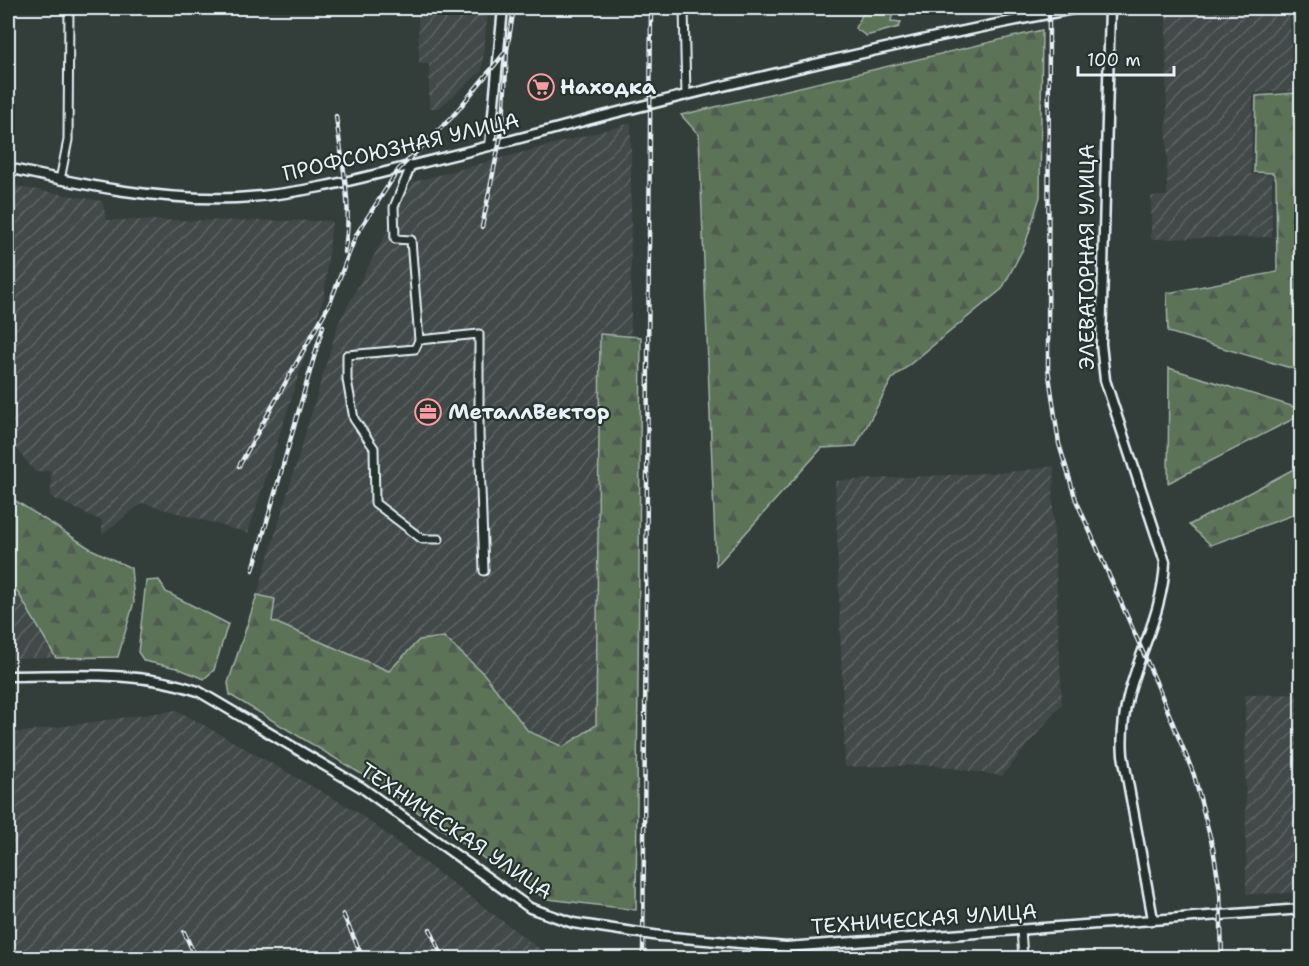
<svg xmlns="http://www.w3.org/2000/svg" width="1309" height="966" font-family="'Shantell Sans',sans-serif">
<defs>
<pattern id="industrial-furrows" width="10" height="10" patternUnits="userSpaceOnUse" patternTransform="scale(1.5)"><rect width="10" height="10" fill="#43494a"/><path d="M-1 1l2-2M0 10L10 0M9 11l2-2" fill="none" stroke="#5e6465"/></pattern>
<pattern id="forest-firs" width="22" height="20" patternUnits="userSpaceOnUse" patternTransform="scale(1.5)"><rect width="22" height="20" fill="#5c7358"/><path d="M5 1l3.5 6h-7zM16 11l3.5 6h-7z" fill="#505b50"/></pattern>
</defs>
<rect width="100%" height="100%" fill="#333d3a"/>
<filter id="ink" filterUnits="userSpaceOnUse"><feTurbulence type="fractalNoise" baseFrequency=".0167" numOctaves="2"/><feDisplacementMap in="SourceGraphic" scale="12" xChannelSelector="R" yChannelSelector="G"/><feConvolveMatrix kernelMatrix="1 2 1 2 8 2 1 2 1" color-interpolation-filters="sRGB"/></filter>
<g filter="url(#ink)">
<path fill="url(#industrial-furrows)" d="M418,8H488L482,71L439,108H429V64H419Z
M1166,8H1290L1292,91L1253,93L1251,174L1272,175V237L1151,239V196H1167Z
M631,123V334L600,335L596,725L563,747L528,731L484,674L419,640L389,671L271,621L275,599L257,595L338,324L413,182Z
M8,185L102,201L107,220L332,221L324,297L248,533L142,503L102,535V521L51,497V471L35,472L8,438Z
M1054,466L1053,511L1062,704L1002,776L932,765L845,767L835,481L1021,471Z
M8,585L16,588L56,658H8Z
M1301,694V893L1246,894L1245,695Z
M177,710L354,810L552,958H8V734Z"/>
<path fill="#5c7358" stroke="#a2b2a8" stroke-width="1.5" d="M866,8H894L891,21L901,22L899,27L866,36L855,28Z"/>
<path fill="url(#forest-firs)" stroke="#a2b2a8" stroke-width="1.5" d="M1293,8H1302L1301,371L1168,332L1167,293L1277,272L1276,180L1273,173L1254,172L1256,96L1296,93Z
M1042,30L1040,197L1025,245L1002,289L892,379L856,446L822,448L716,566L699,135L681,115Z
M600,334L641,337L636,910L548,899L528,889L373,781L230,695L228,683L257,595L275,599L272,621L389,671L419,640L444,637L484,674L528,731L563,747L596,725Z
M1169,368L1301,409V415L1168,483Z
M1301,465V512L1211,545L1189,525Z
M8,496L91,549L131,568L134,602L118,657L56,658L16,589L8,585Z
M159,580L166,592L228,624L214,670L204,679L177,668L144,661L138,652L146,581Z"/>
<g fill="none" stroke-linecap="round" stroke-linejoin="round">
<g stroke="#e8f1f8" stroke-width="11">
<path id="minor" d="M684,8L686,96
M411,166L394,207L395,239L411,240L419,340L479,334V434L484,571
M60,180L68,140L69,8
M419,340L415,349L347,355V380L354,419L374,448L375,503L422,539H439
M1021,929L1023,958"/>
</g>
<g stroke="#e8f1f8" stroke-width="13">
<path id="major" d="M1110,8L1101,344L1105,380L1165,562C1162,632 1117,681 1123,755L1153,919
M490,146L503,8
M8,168C83,185 158,201 236,198C295,195 351,181 409,166C471,151 533,135 595,118C755,77 916,39 1078,8
M8,676C71,676 137,670 198,691L361,787L530,908L573,923L620,930
M660,936L786,947L1302,909"/>
</g>
<use href="#minor" stroke="#26332d" stroke-width="7"/>
<use href="#major" stroke="#26332d" stroke-width="8"/>
<g stroke="#e8f1f8" stroke-width="4.5">
<path id="rail" d="M1049,8L1048,368L1059,444L1076,500L1156,682L1194,775L1213,848L1220,891L1222,958
M336,116C341,159 354,210 344,252
M482,227L503,125L507,50
M239,466L330,303L356,235L399,169L452,117L507,50L514,8
M253,570L323,326
M343,914L363,958
M430,929L443,958
M184,932L196,958
M643,958L651,8"/>
</g>
<use href="#rail" stroke="#26332d" stroke-width="2" stroke-dasharray="7" stroke-linecap="butt"/>
<g stroke="#e8f1f8" stroke-width="13" stroke-linecap="butt">
<path id="major-bridge" d="M620,930L660,936"/>
</g>
<use href="#major-bridge" stroke="#26332d" stroke-width="8"/>
</g>
</g>
<defs>
<g id="supermarket-ring" transform="scale(1.35)"><circle r="9.5" fill="#26332d" stroke="#ff9aa2" stroke-width="1.5"/><path d="M-6-5.5h2.5l.6 2H6L4.5 2H-2.5L-4.4-4H-6ZM-1.5 3.2a1.3 1.3 0 1 0 .1 0ZM3 3.2a1.3 1.3 0 1 0 .1 0Z" fill="#ff9aa2"/></g>
<g id="office-ring" transform="scale(1.35)"><circle r="9.5" fill="#26332d" stroke="#ff9aa2" stroke-width="1.5"/><path d="M-6-3h4V-5.5h4V-3h4V5H-6ZM-1-4.5V-3h2v-1.5ZM-6 0V1H6V0Z" fill="#ff9aa2"/></g>
</defs>
<g fill-rule="evenodd">
<use href="#supermarket-ring" x="541" y="87"/>
<use href="#office-ring" x="428" y="412"/>
</g>
<g text-anchor="middle" dominant-baseline="central" stroke-width="4.5" stroke-linejoin="round" paint-order="stroke">
<g font-size="21" font-weight="bold" fill="#e8f1f8" stroke="#26332d" text-anchor="start">
<text x="560" y="87">Находка</text>
<text x="448" y="412">МеталлВектор</text>
</g>
<g font-size="21" fill="#e8f1f8" stroke="#26332d">
<text transform="translate(401 147) rotate(-13)">ПРОФСОЮЗНАЯ УЛИЦА</text>
<text transform="translate(1087 257) rotate(-90)">ЭЛЕВАТОРНАЯ УЛИЦА</text>
<text transform="translate(456 831) rotate(34)">ТЕХНИЧЕСКАЯ УЛИЦА</text>
<text transform="translate(924 919) rotate(-4)">ТЕХНИЧЕСКАЯ УЛИЦА</text>
</g>
</g>
<rect width="1309" height="966" fill="none" stroke="#26332d" stroke-width="30"/>
<rect x="15" y="15" width="1279" height="936" fill="none" stroke="#e8f1f8" stroke-width="2" filter="url(#ink)"/>
<path d="M1078 66v9h96v-9" fill="none" stroke="#e8f1f8" stroke-width="3"/>
<text x="1087" y="66" font-size="18" fill="#e8f1f8" stroke="#26332d" stroke-width="4.5" paint-order="stroke">100 m</text>
</svg>
